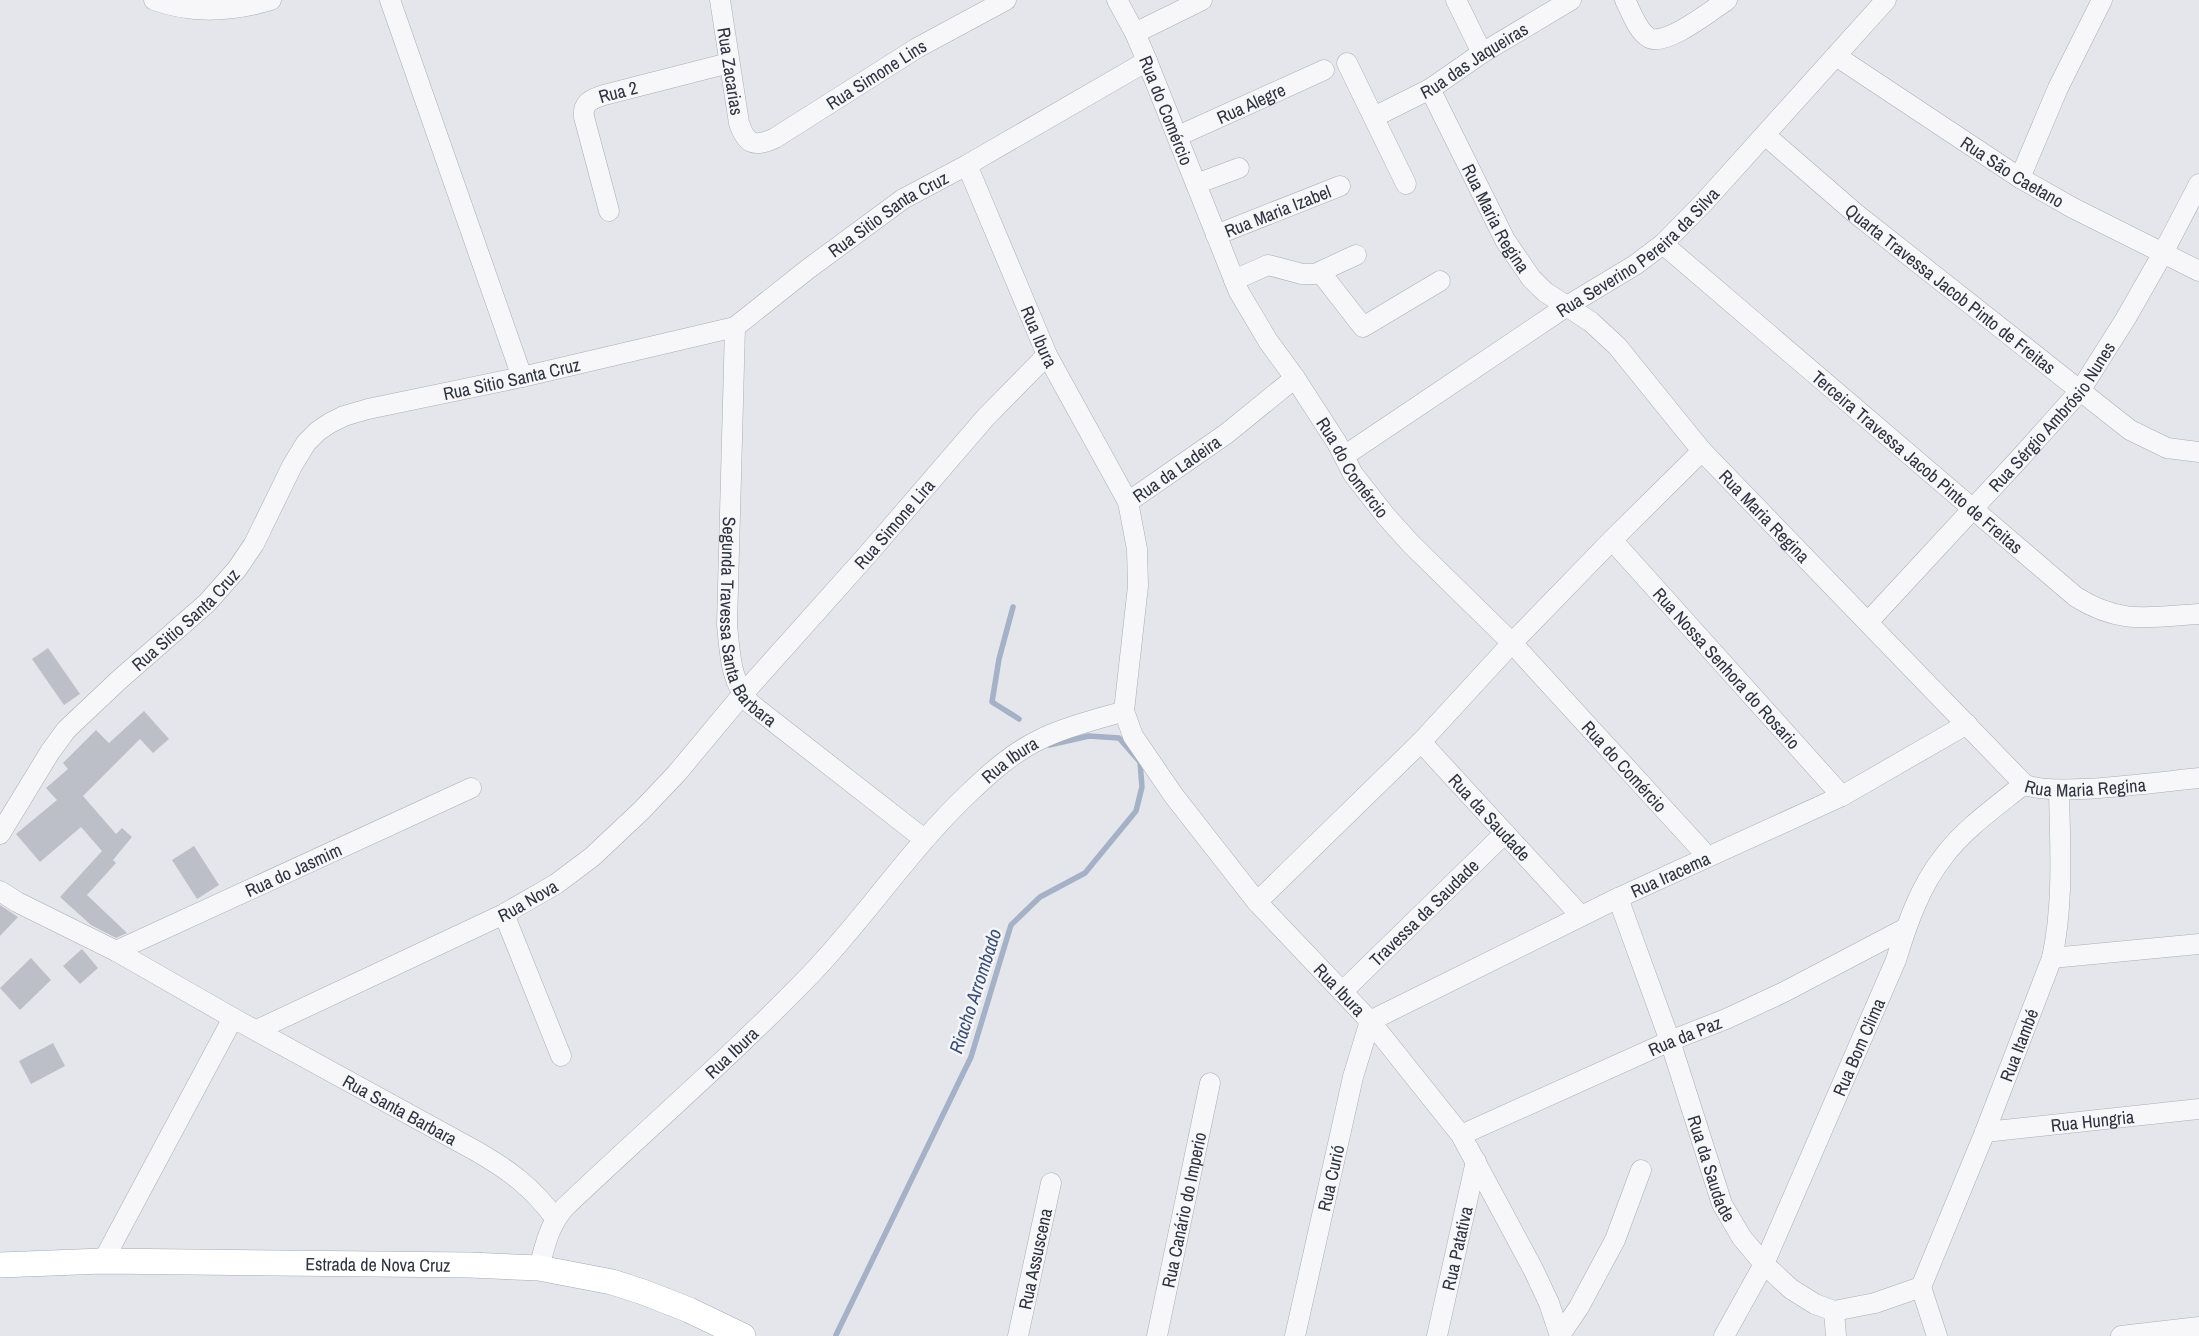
<svg xmlns="http://www.w3.org/2000/svg" width="2199" height="1336" font-family="'Archivo Narrow',sans-serif">
<rect width="100%" height="100%" fill="#e4e6eb"/>
<g fill="none" stroke-linecap="round" stroke-linejoin="round">
<path stroke="#a4b1c6" stroke-width="5.5" d="M1013,607L999,659L992,702L1019,719
M836,1335L971,1057L1011,925L1040,897L1085,873L1136,811L1142,787L1140,762L1119,738L1089,736L1049,745"/>
</g>
<path fill="#bcbfc7" d="M48,648L80,694L64,705L32,659Z
M144,711L169,739L153,753L140,739L83,796L116,834L122,828L132,837L113,860L116,863L87,895L127,933L116,938L91,925L60,897L102,851L81,827L40,862L16,834L57,800L46,788L68,769L63,763L96,730L109,743Z
M194,846L219,885L197,899L172,860Z
M0,905L18,917L0,936Z
M82,949L98,968L80,984L63,966Z
M31,958L51,980L20,1010L0,988Z
M53,1043L65,1066L31,1084L19,1061Z"/>
<g fill="none" stroke-linecap="round" stroke-linejoin="round">
<g stroke="#aaadb5" stroke-width="21">
<g id="minor">
<path d="M154,0C192,14 234,11 271,0"/>
<path d="M390,0L522,377"/>
<path id="s1" d="M720,0L739,123C746,144 754,148 775,138L917,48L1006,0"/>
<path id="s2" d="M1117,0L1135,33L1147,61L1239,292L1268,341L1295,378L1337,443L1353,474L1385,515L1411,544L1512,643L1707,856"/>
<path d="M1456,0L1482,53"/>
<path d="M1625,0C1631,11 1637,30 1648,37C1663,49 1712,10 1727,0"/>
<path d="M1135,33L1202,0"/>
<path id="s3" d="M1836,56L2020,178L2073,208L2199,271"/>
<path d="M1347,63L1406,184"/>
<path id="s4" d="M1430,89L1505,240L1531,278L1545,292L1591,322L1617,346L1702,451L2024,784C2049,798 2165,781 2199,778"/>
<path id="s5" d="M1374,117L1430,89L1482,53L1571,0"/>
<path id="s6" d="M1765,135L1855,213L2130,430L2167,448L2199,452"/>
<path id="s7" d="M1178,136L1324,70"/>
<path id="s8" d="M967,165L1047,355L1128,502L1137,549L1138,586L1124,711L1133,736L1174,796L1257,902L1370,1021L1461,1135L1533,1269L1549,1303L1560,1336"/>
<path d="M2020,178L2058,88L2102,0"/>
<path d="M1196,184L1239,168"/>
<path id="s9" d="M609,211L584,117C582,103 591,99 604,95L729,63"/>
<path id="s10" d="M1216,235L1340,186"/>
<path id="s11" d="M1663,244L2076,597C2121,625 2149,617 2199,614"/>
<path d="M1321,273L1363,327L1440,281"/>
<path d="M1234,280L1268,265L1302,274H1315L1356,255"/>
<path id="s12" d="M735,327L727,625C730,653 730,682 751,704L924,839"/>
<path id="s13" d="M1344,456L1567,306L1635,265L1663,244L1706,200L1886,0"/>
<path id="s14" d="M1128,502L1226,434L1295,378"/>
<path id="s15" d="M1612,540L1842,796"/>
<path id="s16" d="M1868,622L2019,459L2080,391L2126,318L2163,253L2199,184"/>
<path id="s17" d="M1421,742L1581,916"/>
<path id="s18" d="M0,834L50,752L66,730L119,680L207,603L237,569L254,544L292,466L306,443L318,431L330,423L344,416L368,409L522,377L735,327L808,269L903,199L967,165L1147,61"/>
<path id="s19" d="M0,891L17,902L116,951L233,1018L476,1151C509,1170 532,1187 555,1218"/>
<path id="s20" d="M1618,898L1670,1041L1722,1204L1742,1238L1764,1264L1791,1289L1815,1304L1834,1311L1875,1303L1921,1287"/>
<path d="M1257,902L1421,742L1512,643L1612,540L1702,451"/>
<path d="M504,914L561,1056"/>
<path id="s21" d="M116,951L471,788"/>
<path d="M2052,958L2199,944"/>
<path id="s22" d="M1342,992L1505,833"/>
<path id="s23" d="M257,1030L504,914L556,884L592,857L642,810L677,773L742,695L868,554L986,417L1047,355"/>
<path id="s24" d="M1985,1132L2199,1109"/>
<path id="s25" d="M1461,1135L1670,1041L1726,1019L1784,992L1906,928"/>
<path d="M103,1261L233,1018"/>
<path id="s26" d="M539,1268C545,1245 549,1226 564,1208C647,1129 734,1054 813,972C867,915 911,848 968,794C990,773 1013,752 1041,739C1067,726 1096,720 1124,711"/>
<path id="s27" d="M1921,1287L1985,1132L2052,958C2064,903 2060,846 2059,790"/>
<path d="M1921,1287L1937,1336"/>
<path d="M1834,1311L1836,1336"/>
<path d="M1560,1335L1579,1307L1615,1240L1641,1170"/>
<path id="s28" d="M1018,1336L1051,1183"/>
<path id="s29" d="M1157,1336L1210,1083"/>
<path id="s30" d="M1295,1336L1353,1077L1370,1021L1618,898L1842,796L1967,724"/>
<path id="s31" d="M1437,1336L1476,1161"/>
<path id="s32" d="M1724,1336L1764,1264L1896,960C1907,924 1920,886 1944,856C1965,828 1997,806 2024,784"/>
<path d="M2121,1336L2199,1327"/>
</g>
</g>
<g stroke="#a5aab5" stroke-width="26">
<g id="major">
<path id="s33" d="M0,1265L103,1261L470,1265L539,1268L612,1282L643,1292L689,1310L743,1336"/>
</g>
</g>
<use href="#minor" stroke="#f7f7f9" stroke-width="20"/>
<use href="#major" stroke="#fff" stroke-width="25"/>
</g>
<g text-anchor="middle" dominant-baseline="central" stroke-width="5" stroke-linejoin="round" paint-order="stroke">
<g font-size="18" fill="#2e3341" stroke="#f4f5f8">
<text stroke="none"><textPath href="#s5" startOffset="115">Rua das Jaqueiras</textPath></text>
<text stroke="none"><textPath href="#s1" startOffset="72">Rua Zacarias</textPath></text>
<text stroke="none"><textPath href="#s1" startOffset="292">Rua Simone Lins</textPath></text>
<text stroke="none"><textPath href="#s9" startOffset="145">Rua 2</textPath></text>
<text stroke="none"><textPath href="#s7" startOffset="80">Rua Alegre</textPath></text>
<text stroke="none"><textPath href="#s2" startOffset="121">Rua do Comércio</textPath></text>
<text stroke="none"><textPath href="#s3" startOffset="211">Rua São Caetano</textPath></text>
<text stroke="none"><textPath href="#s10" startOffset="66">Rua Maria Izabel</textPath></text>
<text stroke="none"><textPath href="#s18" startOffset="1141">Rua Sitio Santa Cruz</textPath></text>
<text stroke="none"><textPath href="#s4" startOffset="145">Rua Maria Regina</textPath></text>
<text stroke="none"><textPath href="#s13" startOffset="358">Rua Severino Pereira da Silva</textPath></text>
<text stroke="none"><textPath href="#s6" startOffset="241">Quarta Travessa Jacob Pinto de Freitas</textPath></text>
<text stroke="none"><textPath href="#s8" startOffset="186">Rua Ibura</textPath></text>
<text stroke="none"><textPath href="#s18" startOffset="721">Rua Sitio Santa Cruz</textPath></text>
<text stroke="none"><textPath href="#s16" startOffset="276">Rua Sérgio Ambrósio Nunes</textPath></text>
<text stroke="none"><textPath href="#s11" startOffset="335">Terceira Travessa Jacob Pinto de Freitas</textPath></text>
<text stroke="none"><textPath href="#s2" startOffset="526">Rua do Comércio</textPath></text>
<text stroke="none"><textPath href="#s14" startOffset="59">Rua da Ladeira</textPath></text>
<text stroke="none"><textPath href="#s4" startOffset="550">Rua Maria Regina</textPath></text>
<text stroke="none"><textPath href="#s23" startOffset="828">Rua Simone Lira</textPath></text>
<text stroke="none"><textPath href="#s18" startOffset="286">Rua Sitio Santa Cruz</textPath></text>
<text stroke="none"><textPath href="#s12" startOffset="301">Segunda Travessa Santa Barbara</textPath></text>
<text stroke="none"><textPath href="#s15" startOffset="172">Rua Nossa Senhora do Rosario</textPath></text>
<text stroke="none"><textPath href="#s26" startOffset="699">Rua Ibura</textPath></text>
<text stroke="none"><textPath href="#s2" startOffset="931">Rua do Comércio</textPath></text>
<text stroke="none"><textPath href="#s4" startOffset="985">Rua Maria Regina</textPath></text>
<text stroke="none"><textPath href="#s17" startOffset="102">Rua da Saudade</textPath></text>
<text stroke="none"><textPath href="#s21" startOffset="195">Rua do Jasmim</textPath></text>
<text stroke="none"><textPath href="#s30" startOffset="658">Rua Iracema</textPath></text>
<text stroke="none"><textPath href="#s23" startOffset="300">Rua Nova</textPath></text>
<text stroke="none"><textPath href="#s22" startOffset="114">Travessa da Saudade</textPath></text>
<text stroke="none"><textPath href="#s8" startOffset="939">Rua Ibura</textPath></text>
<text stroke="none"><textPath href="#s25" startOffset="245">Rua da Paz</textPath></text>
<text stroke="none"><textPath href="#s27" startOffset="261">Rua Itambé</textPath></text>
<text stroke="none"><textPath href="#s32" startOffset="319">Rua Bom Clima</textPath></text>
<text stroke="none"><textPath href="#s26" startOffset="294">Rua Ibura</textPath></text>
<text stroke="none"><textPath href="#s19" startOffset="456">Rua Santa Barbara</textPath></text>
<text stroke="none"><textPath href="#s24" startOffset="108">Rua Hungria</textPath></text>
<text stroke="none"><textPath href="#s20" startOffset="286">Rua da Saudade</textPath></text>
<text stroke="none"><textPath href="#s30" startOffset="162">Rua Curió</textPath></text>
<text stroke="none"><textPath href="#s29" startOffset="129">Rua Canário do Imperio</textPath></text>
<text stroke="none"><textPath href="#s31" startOffset="90">Rua Patativa</textPath></text>
<text stroke="none"><textPath href="#s28" startOffset="79">Rua Assuscena</textPath></text>
<text stroke="none"><textPath href="#s33" startOffset="378">Estrada de Nova Cruz</textPath></text>
</g>
<g font-size="19" font-style="italic" fill="#3c4f71" stroke="#f4f5f8">
<text transform="translate(975 991) rotate(-72)">Riacho Arrombado</text>
</g>
</g>
</svg>
